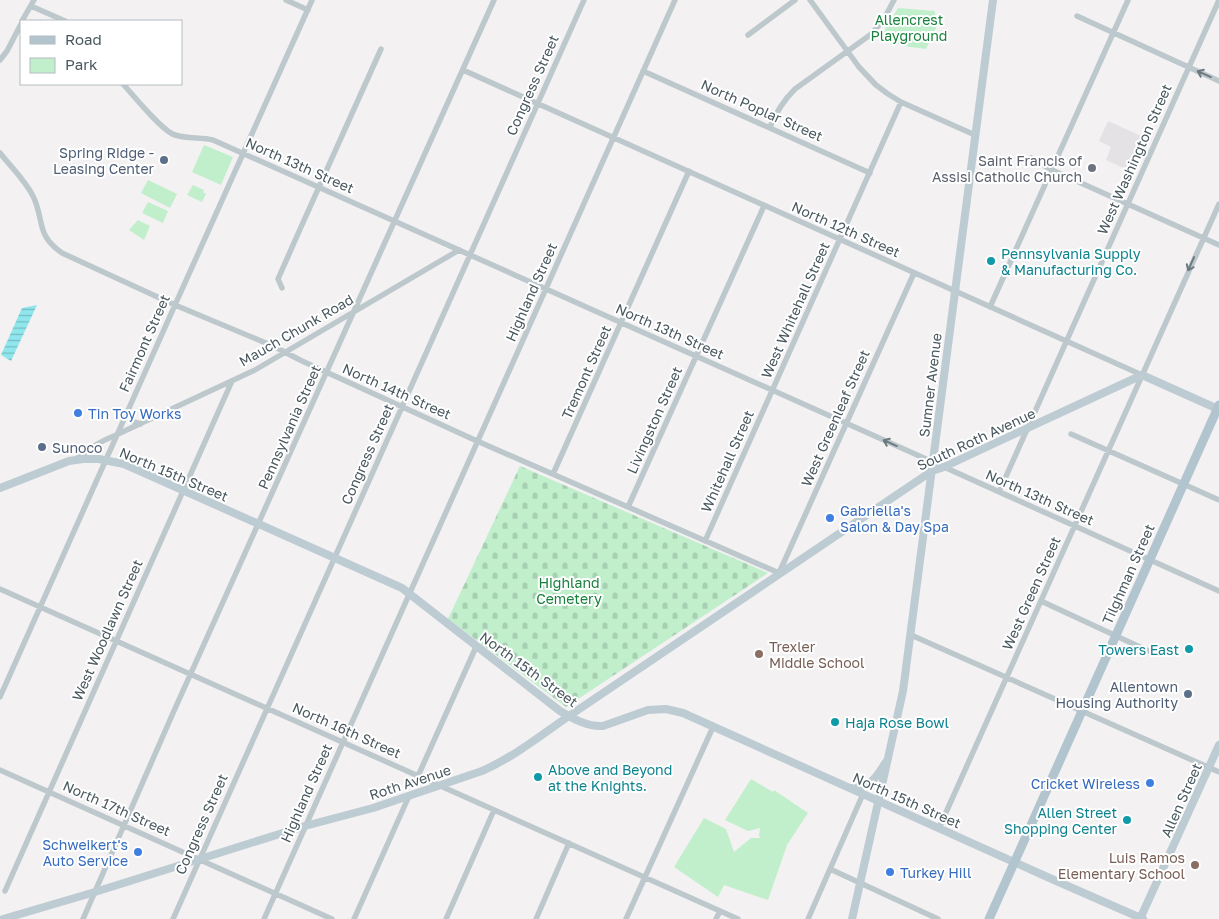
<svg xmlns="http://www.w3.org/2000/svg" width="1219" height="919" font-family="'Golos Text',sans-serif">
<defs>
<pattern id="cemetery-stones" width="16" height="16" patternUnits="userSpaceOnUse" patternTransform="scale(1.25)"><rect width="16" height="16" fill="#c1efcc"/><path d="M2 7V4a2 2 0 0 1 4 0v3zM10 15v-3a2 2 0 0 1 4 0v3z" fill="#a7cfb2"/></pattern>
<pattern id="water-rules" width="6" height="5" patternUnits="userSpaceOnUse" patternTransform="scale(1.25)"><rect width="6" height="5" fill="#8fe6ec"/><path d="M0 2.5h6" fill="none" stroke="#77bdc2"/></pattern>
</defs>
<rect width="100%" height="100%" fill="#f3f1f2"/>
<path fill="#e4e2e4" d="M1108,121L1148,139L1134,173L1106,160L1111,147L1099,141Z"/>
<path fill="url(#cemetery-stones)" d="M520,466L768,573L566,707L448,619Z"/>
<path fill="#c1efcc" d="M898,8L935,11L936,28L926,49C907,46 897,48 884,31Z
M204,145L233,157L221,185L192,172Z
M148,180L177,194L170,208L141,193Z
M193,185L204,190L203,192L206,194L202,202L187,195Z
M148,202L168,211L163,223L142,213Z
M138,220L150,226L144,240L129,230Z
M751,779L773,792L774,790L808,813L787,845L768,900L724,885L718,897L674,867L704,818L726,829L734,852L751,838H761L759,836L760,828L748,831L725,820Z"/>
<path fill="url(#water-rules)" d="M37,305L11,361L1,355L22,308Z"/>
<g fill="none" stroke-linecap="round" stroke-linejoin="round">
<path stroke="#bdc8cd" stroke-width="5.5" d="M286,0L308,10
M810,0L859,67L876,85L888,94L901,102L975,135
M31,6L65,21
M1077,16L1219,81
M22,21L34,0
M748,35L795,0
M0,60L7,51L21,24
M463,70L1142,375
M643,71L870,173
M123,84C134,96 162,131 175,135C188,139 201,137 213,140L944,467L1219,591
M770,127C776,112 783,101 795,89L870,35L883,21L894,0
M0,153C11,167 25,180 33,196C45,221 35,234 62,253L175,305L273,346L302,361L477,441L779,573L914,273
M1031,158L1052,170L1219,245
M282,288L278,279L301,227L381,49
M990,307L1128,0
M126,414L132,421L141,424
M1071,434L1219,500
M75,460C90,448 99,442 116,435L255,370L459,250
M553,474L689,171
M999,492L1219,0
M628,507L764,206
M705,541L901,102
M0,589L738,919
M1041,601L1155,654
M911,635L1219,772
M0,697L175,305L312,0
M0,770L332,919
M418,776L476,647
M939,828L1219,204
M830,869L938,919
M5,891L232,381
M83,919L173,713L494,0
M173,919L584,0
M264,919L675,0
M354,919L409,796
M446,919L494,810
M536,919L569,843
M626,919L713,727
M716,919L720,911
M808,919L863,794"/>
<path stroke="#bdcbd2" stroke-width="8" d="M0,488L69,461L83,459H99L124,464L402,588L560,711C574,719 587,727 603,726L648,710L666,709L683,713L1054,880L1143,919
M852,788C872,787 876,777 886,762
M3,919L95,892L305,826L373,808L482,771C514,757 541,735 569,716L932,471L944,467L993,444L1142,375L1218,409
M852,919L903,691L993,0
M1140,919L1219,745"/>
<path stroke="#b2c5cf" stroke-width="9" d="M989,919L1219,405"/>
</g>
<defs><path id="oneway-shaft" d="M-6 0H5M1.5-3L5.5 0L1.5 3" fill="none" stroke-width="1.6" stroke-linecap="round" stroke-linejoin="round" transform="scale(1.25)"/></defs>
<g stroke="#6c7a80">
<use href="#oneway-shaft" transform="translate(1204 74) rotate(-156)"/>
<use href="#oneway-shaft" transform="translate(1191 264) rotate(114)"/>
<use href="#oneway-shaft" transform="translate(890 443) rotate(-156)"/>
</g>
<g fill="#5c6f8a" stroke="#fff" stroke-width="2">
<circle cx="164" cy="160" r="5"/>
<circle cx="42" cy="447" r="5"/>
<circle cx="1188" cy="694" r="5"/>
</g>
<circle fill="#6b7280" stroke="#fff" stroke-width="2" cx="1092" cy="168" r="5"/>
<g fill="#0f9aa8" stroke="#fff" stroke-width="2">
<circle cx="991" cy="261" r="5"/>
<circle cx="1189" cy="649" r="5"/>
<circle cx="835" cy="722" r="5"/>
<circle cx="538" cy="777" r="5"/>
<circle cx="1127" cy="820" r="5"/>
</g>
<g fill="#3f7fe0" stroke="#fff" stroke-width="2">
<circle cx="78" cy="413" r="5"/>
<circle cx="830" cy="518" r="5"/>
<circle cx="1150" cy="783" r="5"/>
<circle cx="138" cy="852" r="5"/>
<circle cx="890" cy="872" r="5"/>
</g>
<g fill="#8d6e63" stroke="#fff" stroke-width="2">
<circle cx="759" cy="654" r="5"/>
<circle cx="1195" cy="865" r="5"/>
</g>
<g text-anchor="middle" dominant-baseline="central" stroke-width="4" stroke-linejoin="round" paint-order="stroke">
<g font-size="14" fill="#19813d" stroke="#fff">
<text x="909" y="19">Allencrest<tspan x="909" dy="16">Playground</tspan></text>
<text x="569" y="582">Highland<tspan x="569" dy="16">Cemetery</tspan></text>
</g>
<g font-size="14" fill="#49585f" stroke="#fff">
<text transform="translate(532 85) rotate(-66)">Congress Street</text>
<text transform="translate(762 110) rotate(24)">North Poplar Street</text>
<text transform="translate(1134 159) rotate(-66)">West Washington Street</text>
<text transform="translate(300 165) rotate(24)">North 13th Street</text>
<text transform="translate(846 229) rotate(24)">North 12th Street</text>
<text transform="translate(531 292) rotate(-66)">Highland Street</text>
<text transform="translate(795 310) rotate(-66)">West Whitehall Street</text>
<text transform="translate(296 330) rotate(-30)">Mauch Chunk Road</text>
<text transform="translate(670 331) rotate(24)">North 13th Street</text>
<text transform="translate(144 343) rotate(-66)">Fairmont Street</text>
<text transform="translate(586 372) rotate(-66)">Tremont Street</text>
<text transform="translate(930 385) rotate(-83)">Sumner Avenue</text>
<text transform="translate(397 391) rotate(24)">North 14th Street</text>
<text transform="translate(835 418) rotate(-66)">West Greenleaf Street</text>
<text transform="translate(654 420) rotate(-66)">Livingston Street</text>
<text transform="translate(289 427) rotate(-66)">Pennsylvania Street</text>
<text transform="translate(976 439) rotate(-25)">South Roth Avenue</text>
<text transform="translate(367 454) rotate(-66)">Congress Street</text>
<text transform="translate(727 461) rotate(-66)">Whitehall Street</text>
<text transform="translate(174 474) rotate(23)">North 15th Street</text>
<text transform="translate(1040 497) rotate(24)">North 13th Street</text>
<text transform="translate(1128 574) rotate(-66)">Tilghman Street</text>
<text transform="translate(1031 593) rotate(-66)">West Green Street</text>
<text transform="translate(107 630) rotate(-66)">West Woodlawn Street</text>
<text transform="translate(529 669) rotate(36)">North 15th Street</text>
<text transform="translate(347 730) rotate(24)">North 16th Street</text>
<text transform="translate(410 782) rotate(-18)">Roth Avenue</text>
<text transform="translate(306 793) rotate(-66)">Highland Street</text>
<text transform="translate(907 800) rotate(24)">North 15th Street</text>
<text transform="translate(1181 800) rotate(-66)">Allen Street</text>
<text transform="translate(117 808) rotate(24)">North 17th Street</text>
<text transform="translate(201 824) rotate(-66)">Congress Street</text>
</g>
<g font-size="14" fill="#4e5e75" stroke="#fff" text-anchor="end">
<text x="154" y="152">Spring Ridge -<tspan x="154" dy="16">Leasing Center</tspan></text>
<text x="52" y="447" text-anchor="start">Sunoco</text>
<text x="1178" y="686">Allentown<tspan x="1178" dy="16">Housing Authority</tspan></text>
</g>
<g font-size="14" fill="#5b616d" stroke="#fff" text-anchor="end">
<text x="1082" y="160">Saint Francis of<tspan x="1082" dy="16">Assisi Catholic Church</tspan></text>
</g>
<g font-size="14" fill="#0d838f" stroke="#fff" text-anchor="start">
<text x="1001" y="253">Pennsylvania Supply<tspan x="1001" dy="16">&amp; Manufacturing Co.</tspan></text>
<text x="1179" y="649" text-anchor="end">Towers East</text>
<text x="845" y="722">Haja Rose Bowl</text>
<text x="548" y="769">Above and Beyond<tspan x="548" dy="16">at the Knights.</tspan></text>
<text x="1117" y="812" text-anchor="end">Allen Street<tspan x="1117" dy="16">Shopping Center</tspan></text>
</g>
<g font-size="14" fill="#366cbe" stroke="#fff" text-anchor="start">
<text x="88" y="413">Tin Toy Works</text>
<text x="840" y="510">Gabriella's<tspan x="840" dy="16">Salon &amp; Day Spa</tspan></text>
<text x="1140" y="783" text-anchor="end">Cricket Wireless</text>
<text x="128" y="844" text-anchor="end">Schweikert's<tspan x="128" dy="16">Auto Service</tspan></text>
<text x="900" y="872">Turkey Hill</text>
</g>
<g font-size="14" fill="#785e54" stroke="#fff" text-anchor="start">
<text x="769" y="646">Trexler<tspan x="769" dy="16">Middle School</tspan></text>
<text x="1185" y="857" text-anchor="end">Luis Ramos<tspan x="1185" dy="16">Elementary School</tspan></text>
</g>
</g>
<rect x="20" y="20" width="162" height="65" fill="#ffffff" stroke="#b6bcbf"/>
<rect x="30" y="36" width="25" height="8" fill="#b2c5cf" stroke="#b6bcbf"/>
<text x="65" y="45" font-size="15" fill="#49585f">Road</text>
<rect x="30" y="58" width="25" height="15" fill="#c1efcc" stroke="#b6bcbf"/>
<text x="65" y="70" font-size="15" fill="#49585f">Park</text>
</svg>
